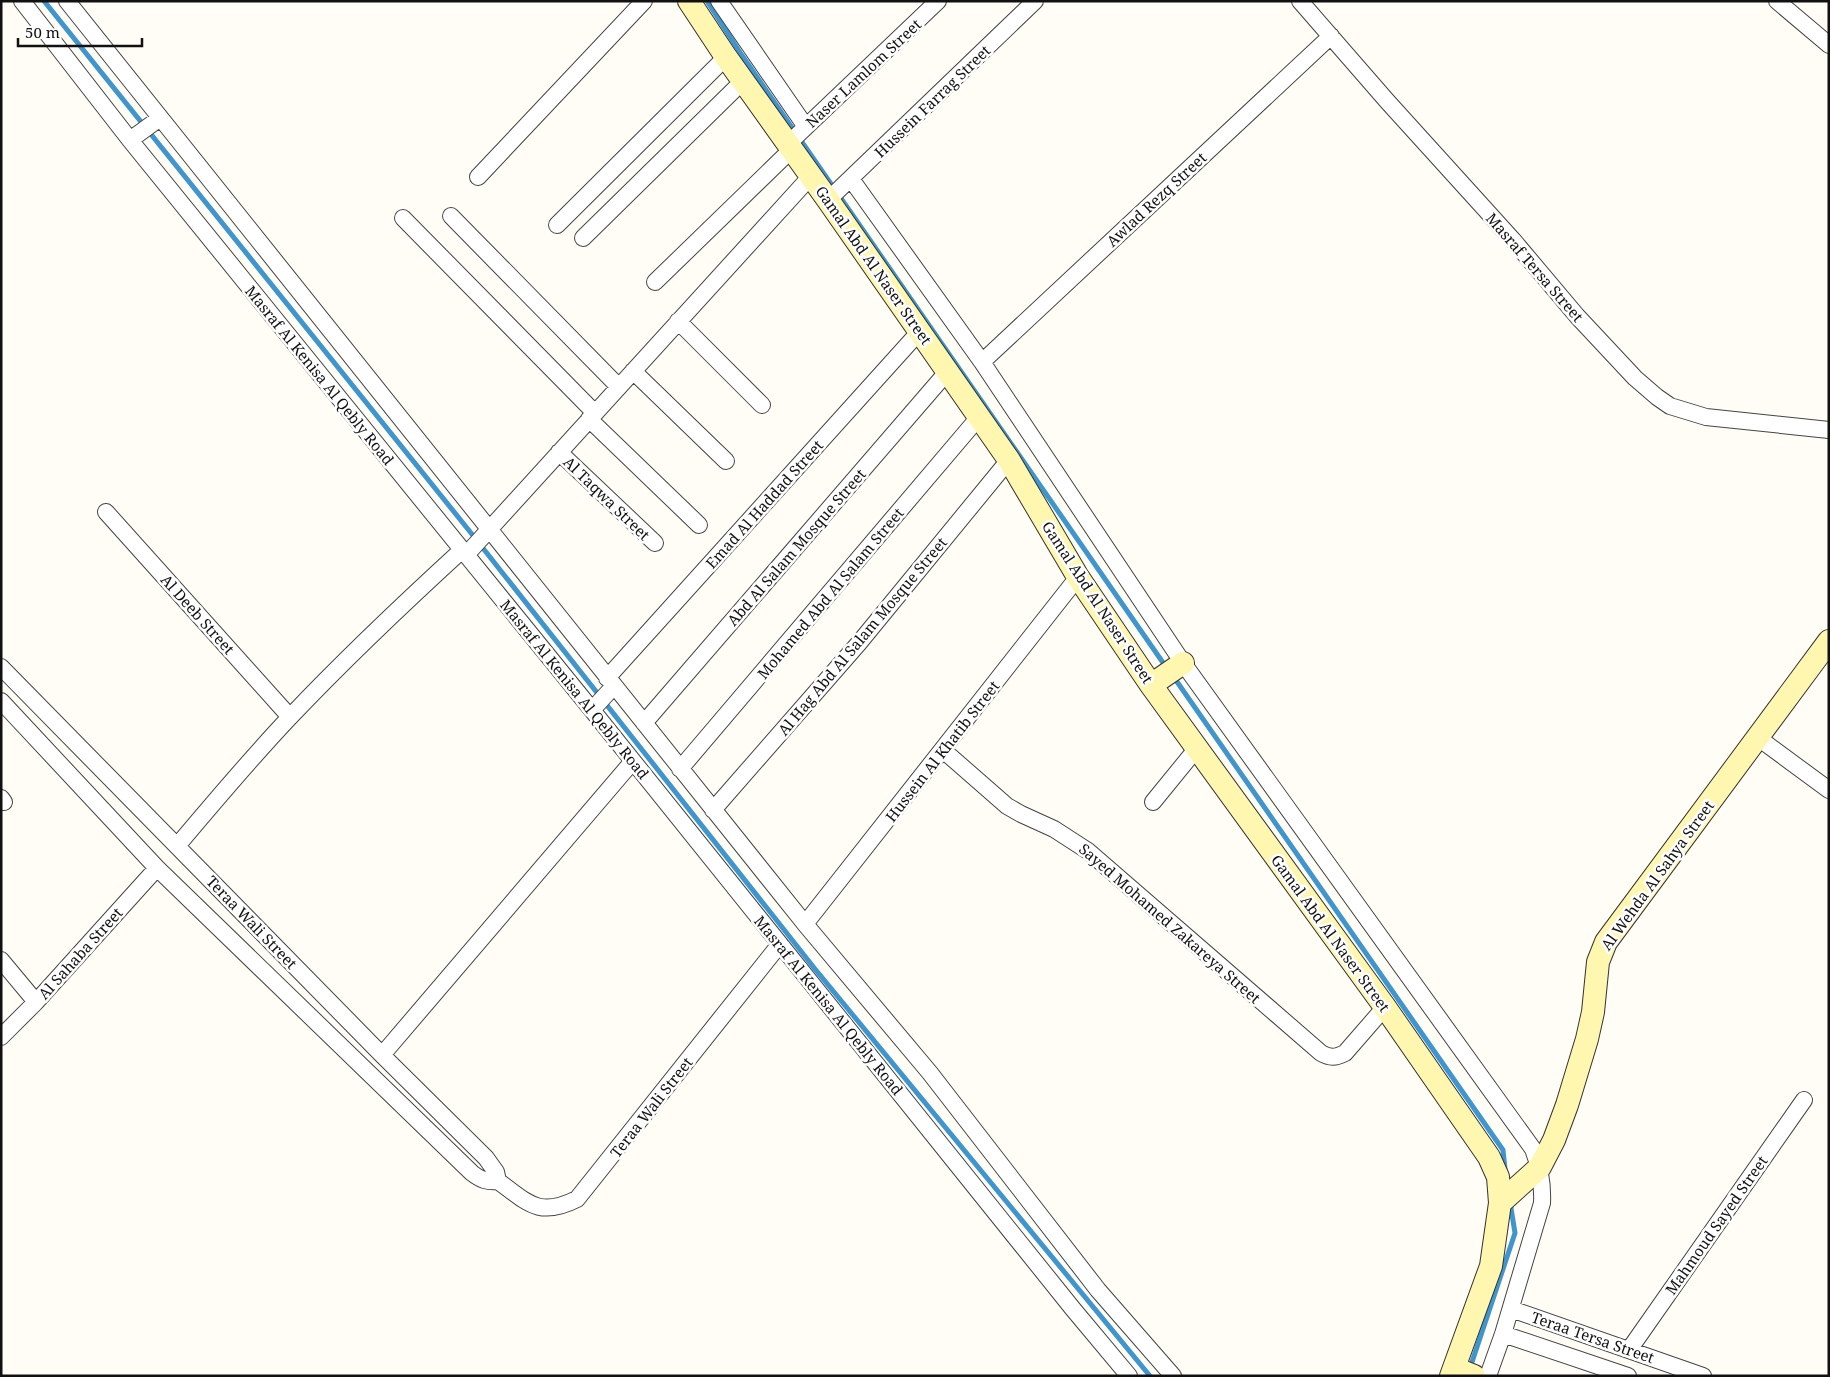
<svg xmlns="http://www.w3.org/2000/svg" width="1830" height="1377" font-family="'Noto Serif',serif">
<rect width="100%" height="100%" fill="#fffdf5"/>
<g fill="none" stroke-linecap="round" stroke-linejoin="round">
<path stroke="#3f96cf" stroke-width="5" d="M44,1L471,533L815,969L1150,1376
M707,1L741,54L1166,667
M1173,676L1503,1150L1505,1169
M1470,1368L1515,1233L1510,1202"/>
<g stroke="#444" stroke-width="18">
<path id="street" d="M22,1L130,140L592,710L1073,1309L1129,1376
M67,1L805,924L930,1073L1098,1290L1173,1376
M719,1L806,127
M1300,1L1387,101L1513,240L1577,316L1635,378L1657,397L1670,406L1706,417L1829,430
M1777,1L1829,45
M130,140L160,118
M788,144L938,1
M478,177L644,1
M851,179L982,362L1183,663L1533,1149C1540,1167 1543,1183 1542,1203L1503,1334L1488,1376
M828,200L1035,1
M451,216L619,387
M403,218L595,413
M557,225L726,57
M583,238L743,81
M655,282L792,149
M678,321L762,405
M982,362L1331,36
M633,371L726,461
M589,419L699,525
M559,452L655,543
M106,512L290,717
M466,555L811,176
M1,667L382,1055L486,1158L496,1172L498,1181C528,1203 539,1218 577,1199L780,944
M607,678L920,331
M1,701L157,868L472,1173C481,1180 487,1182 498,1181
M592,710L614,686
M644,723L948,371
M1757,737L1829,790
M943,750L1007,806L1021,814L1054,829L1088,851L1321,1053C1330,1058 1335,1058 1345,1053L1385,1007
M680,769L979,417
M1,798L4,802
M1153,802L1197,748
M713,810L859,643L1009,460
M177,846C214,802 251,758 290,717C345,659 403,604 462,550
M805,924L1078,577
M1,960L36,1002
M1,1037L36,1002L157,868
M382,1055L633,761
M1511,1309L1703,1376
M1503,1334L1628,1376
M1629,1350L1804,1100"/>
</g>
<g stroke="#333" stroke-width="24">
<path id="secondary" d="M689,1L726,57L828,200L1009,460L1078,577L1151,685L1385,1007L1489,1157L1498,1177L1500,1203L1491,1266L1451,1376
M1151,685L1183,663
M1500,1203L1540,1167L1554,1140L1567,1105L1587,1039L1593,1012L1598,962L1606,942L1829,641
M1454,1368L1474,1376"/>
</g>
<use href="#street" stroke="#fff" stroke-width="16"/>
<use href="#secondary" stroke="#fff6b0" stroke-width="22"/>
</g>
<g text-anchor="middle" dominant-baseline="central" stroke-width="5" stroke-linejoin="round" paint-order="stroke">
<g font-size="15" fill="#111" stroke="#fff">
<text transform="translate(863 73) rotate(-43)">Naser Lamlom Street</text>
<text transform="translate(932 101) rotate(-44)">Hussein Farrag Street</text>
<text transform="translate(1156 199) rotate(-43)">Awlad Rezq Street</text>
<text transform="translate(874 265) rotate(55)">Gamal Abd Al Naser Street</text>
<text transform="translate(1535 267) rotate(49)">Masraf Tersa Street</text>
<text transform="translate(320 375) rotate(51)">Masraf Al Kenisa Al Qebly Road</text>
<text transform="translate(607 498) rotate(44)">Al Taqwa Street</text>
<text transform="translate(764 504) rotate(-48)">Emad Al Haddad Street</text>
<text transform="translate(796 547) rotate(-49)">Abd Al Salam Mosque Street</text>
<text transform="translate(830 593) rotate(-50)">Mohamed Abd Al Salam Street</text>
<text transform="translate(1098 602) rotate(57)">Gamal Abd Al Naser Street</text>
<text transform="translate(198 614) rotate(48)">Al Deeb Street</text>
<text transform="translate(862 636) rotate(-50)">Al Hag Abd Al Salam Mosque Street</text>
<text transform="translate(575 689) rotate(51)">Masraf Al Kenisa Al Qebly Road</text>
<text transform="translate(942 751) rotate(-52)">Hussein Al Khatib Street</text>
<text transform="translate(1657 875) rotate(-54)">Al Wehda Al Sahya Street</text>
<text transform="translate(252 922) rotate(46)">Teraa Wali Street</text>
<text transform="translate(1170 923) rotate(41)">Sayed Mohamed Zakareya Street</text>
<text transform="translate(1331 933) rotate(54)">Gamal Abd Al Naser Street</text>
<text transform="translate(80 953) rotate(-48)">Al Sahaba Street</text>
<text transform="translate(829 1005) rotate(51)">Masraf Al Kenisa Al Qebly Road</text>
<text transform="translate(651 1107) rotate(-52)">Teraa Wali Street</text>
<text transform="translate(1716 1225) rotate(-55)">Mahmoud Sayed Street</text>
<text transform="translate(1593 1337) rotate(19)">Teraa Tersa Street</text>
</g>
</g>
<rect width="1830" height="1377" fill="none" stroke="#111111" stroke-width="5"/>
<path d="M18 38v8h124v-8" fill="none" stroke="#111111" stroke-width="2.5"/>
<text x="25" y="38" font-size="15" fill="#111111" stroke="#ffffff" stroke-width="4" paint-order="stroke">50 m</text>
</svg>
